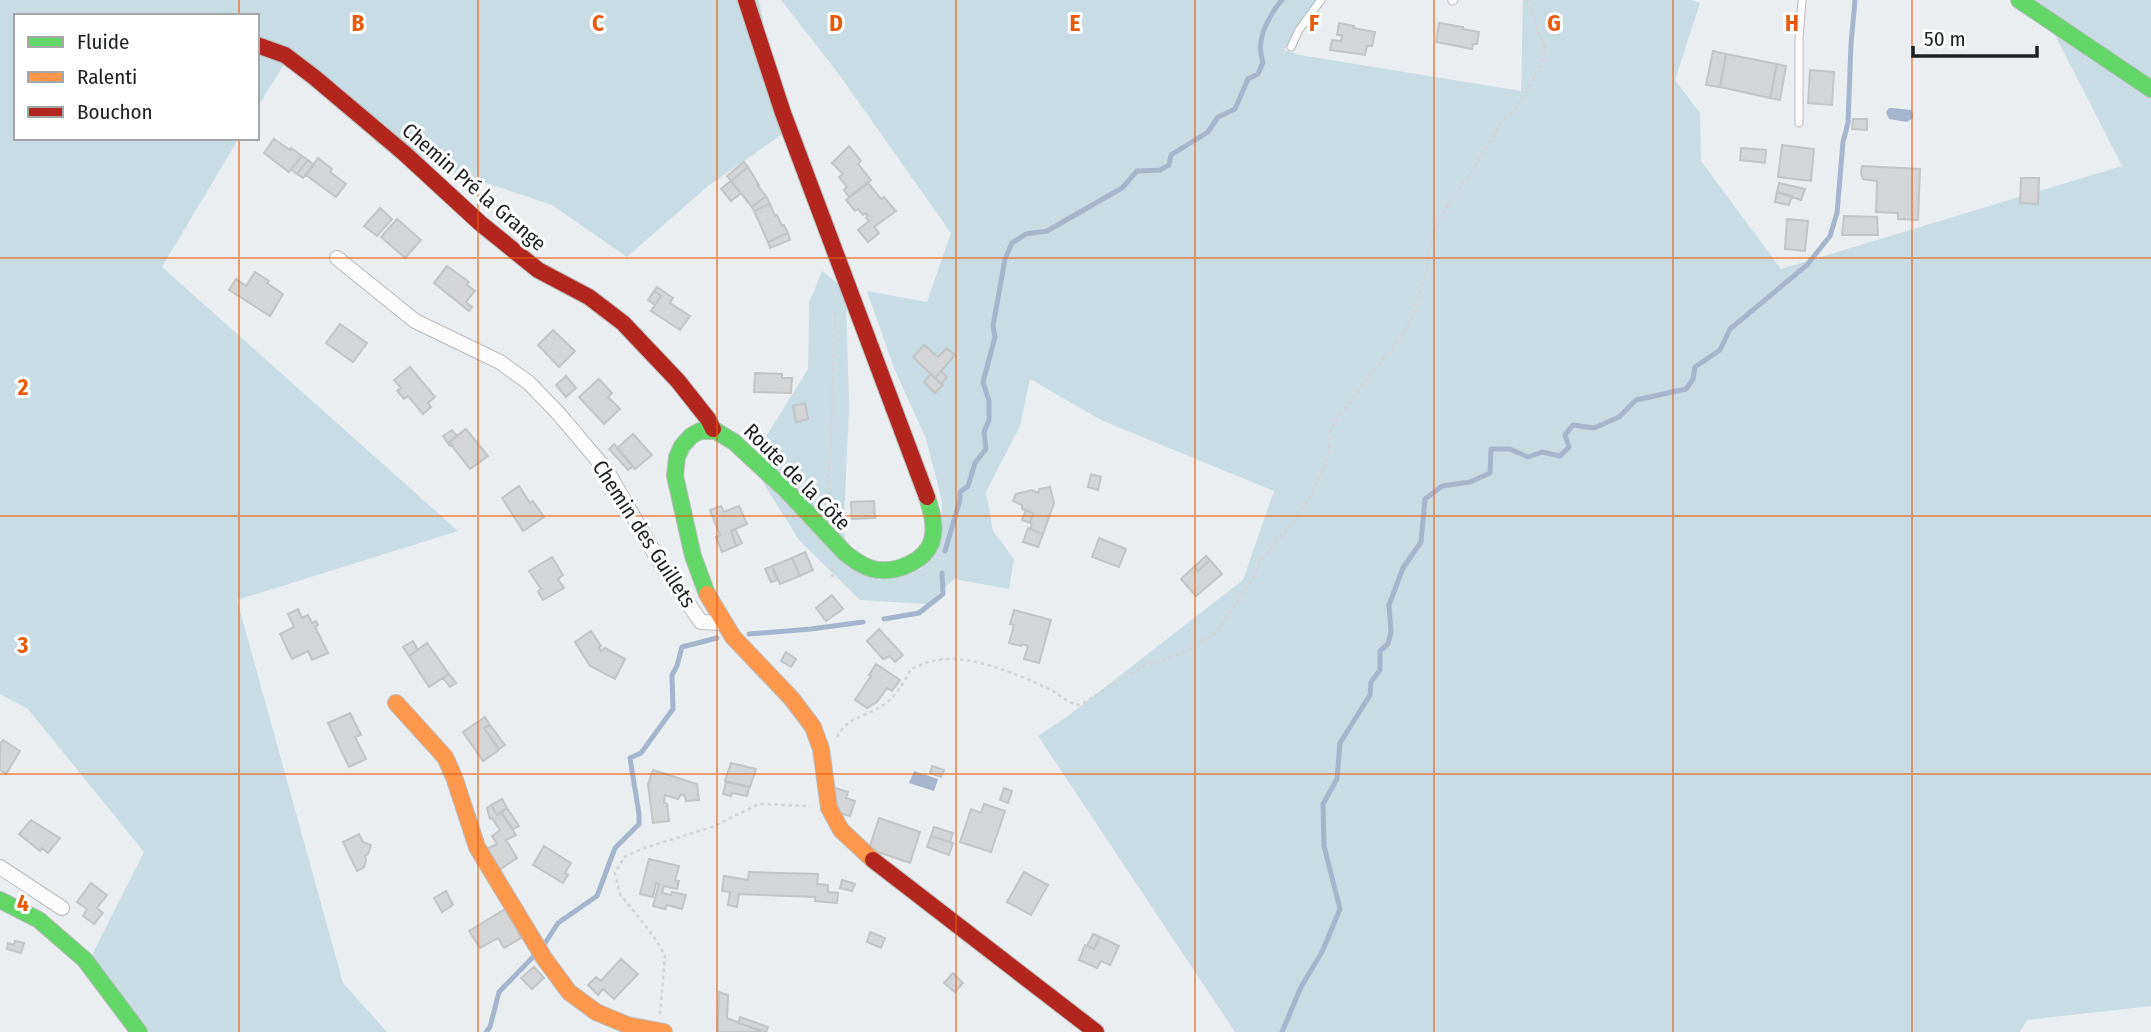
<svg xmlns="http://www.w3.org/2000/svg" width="2151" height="1032" font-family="'Fira Sans Condensed',sans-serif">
<rect width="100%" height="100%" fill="#ebeef0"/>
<path fill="#c8dce3" d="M0,0H759L784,133L708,186L627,257L552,205L435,166L288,58L257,108V16H16V138H239L162,267L458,531L237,600L343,983L387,1032H139L92,955L144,852L28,709L0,694Z
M781,0H1318L1284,50L1300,55L1521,91L1523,0H1692L1700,3L1675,80L1700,113L1701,161L1781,269L2122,166L2053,31L2027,0H2151V1006L2027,1020L2020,1032H1235L1038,736L1068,716L1243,580L1274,491L1101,420L1030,379L1020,426L986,492L993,531L1014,559L1009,589L954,579L927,604L860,600L799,540L754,468L764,440L808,369L809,303L822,271L846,290L849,409L844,520L845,558L879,580L921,569L940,536L942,501L926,439L894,368L867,291L927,302L951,233L838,73Z"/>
<path fill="#a6b5ce" d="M1893,108L1911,110L1913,114V118L1907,122L1889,119L1886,112L1889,108Z
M914,771L938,779L934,791L909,783Z"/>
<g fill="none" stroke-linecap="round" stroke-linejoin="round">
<path stroke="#a6b5ce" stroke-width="5" d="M945,551L960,500V492L968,486L975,463L986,449L984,432L989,420V401L983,382L995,337L993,326L1005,259L1012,243L1026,234L1047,231L1122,188L1137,171L1160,170L1169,165L1171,155L1208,132L1218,117L1235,109L1248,79L1258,74L1263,62C1255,40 1268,17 1282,0
M884,619L919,613L943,594L942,573
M749,634L811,629L863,622
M542,948L558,923L597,896L615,848L639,824V814L630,758L641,753L673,709L672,675L677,666L682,647L717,638
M486,1032L490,1027L499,992L535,955
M1282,1032L1301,987L1322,952L1340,909L1324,846L1323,804L1337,779L1340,743L1370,695L1371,682L1380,670V651L1388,644L1391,632L1389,605L1403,568L1421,542L1425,499L1442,486L1470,482L1490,473L1491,449H1510L1528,457L1542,452L1560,456L1569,447L1565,435L1573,425L1594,428L1619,417L1636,400L1686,389L1693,379L1695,367L1720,350L1730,329L1807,265L1830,236L1837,213L1843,142L1848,123L1851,44L1855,0"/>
</g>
<path fill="#d3d5d7" stroke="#c2c4c6" stroke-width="2" d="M1339,23L1354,26L1353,28L1375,32L1372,46H1367L1365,55L1330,50L1332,40L1341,41L1342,35H1337Z
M1439,23L1463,27V29L1479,32L1477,44H1473L1472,49L1436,42Z
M1713,51L1726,54L1720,87L1706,85Z
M1726,54L1777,64L1770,98L1720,87Z
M1777,64L1786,66L1780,100L1770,98Z
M1810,70L1834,72L1832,105L1808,103Z
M1853,119H1867V130L1852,129Z
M274,139L290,150L291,148L302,156L289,172L264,153Z
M1782,145L1814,149L1811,181L1778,177Z
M849,146L861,161L858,164L871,180L849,197L844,190L847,187L839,177L843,174L832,163Z
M1741,148L1766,150L1765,163L1740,160Z
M302,156L308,160L297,174L291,169Z
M318,158L332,169L330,172L346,184L336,197L306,175Z
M308,160L314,165L303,178L297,174Z
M744,162L748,167L731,181L727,176Z
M1862,166L1920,169L1918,220L1898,219V213L1876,212L1877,181L1863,179L1861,173Z
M748,167L759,185L758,186L766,196L752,207L731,181Z
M2021,178H2039L2038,204L2020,203Z
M731,181L741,193L731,201L721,189Z
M868,183L881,199L884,197L896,211L874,227L879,233L868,242L858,230L869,221L866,218L868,216L865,213L863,215L858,209L855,211L846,200Z
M1779,183L1805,189L1801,200L1777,192Z
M1777,192L1792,196L1789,205L1775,202Z
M766,196L770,204L754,211L752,207Z
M770,204L775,216L777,215L782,226L784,225L788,233L768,242L754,211Z
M380,208L392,219L377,236L364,226Z
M1844,216L1877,217L1878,235H1842Z
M397,219L421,240L405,258L381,237Z
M1787,219L1808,221L1805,251L1785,249Z
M788,233L790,240L770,248L768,242Z
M447,266L469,282L467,285L475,291L466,302L472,307L469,311L434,283Z
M255,272L269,281L267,283L283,294L270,316L229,290L236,279L246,286Z
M657,287L673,298L670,303L690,316L680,330L651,311L661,296L654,291Z
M654,291L661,296L655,305L648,300Z
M340,324L367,343L353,362L326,343Z
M553,330L575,351L559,367L538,345Z
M924,345L938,357L947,348L955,355L935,378L913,357Z
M410,367L435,397L428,403L431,407L423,414L408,396L404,399L397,391L401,388L394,380Z
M941,371L947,377L941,384L935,378Z
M755,373L782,374V378H792L791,393L754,392Z
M931,374L943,385L935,393L924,382Z
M566,376L576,388L566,397L556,385Z
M599,379L612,393L608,397L620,409L604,424L579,397Z
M805,403L808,419L796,422L793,406Z
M466,429L488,456L470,469L449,442Z
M452,430L457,436L449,442L452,445L450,446L443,436Z
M633,434L652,455L635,469L617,448Z
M614,444L633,466L628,470L609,449Z
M1091,474L1101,477L1098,490L1088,487Z
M519,486L530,503L533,501L544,517L523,531L502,498Z
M1050,487L1054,503L1043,534L1030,529L1032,524L1030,523L1033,513L1022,509V505L1013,501L1016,494L1032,490L1038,493L1039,489Z
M874,501L875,518L852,519L851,502Z
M721,506L724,512L739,506L747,524L731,531L736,546L722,552L716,537L720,535L710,510Z
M1026,510L1033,513L1030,523L1022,520Z
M1028,528L1043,534L1038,547L1023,542Z
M735,529L742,543L736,546L731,531Z
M1099,538L1126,549L1119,567L1092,557Z
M805,552L813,570L800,576L792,558Z
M1206,556L1210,560L1198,571L1194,567Z
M552,557L563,575L558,579L564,588L543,600L538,591L541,589L529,571Z
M792,558L800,576L780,584L772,566Z
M1210,560L1222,574L1196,596L1181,579L1194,567L1198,571Z
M772,566L777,580L771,582L765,569Z
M832,595L843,609L826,621L816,608Z
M298,609L302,618L308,615L312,623L316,621L318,625L315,627L328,653L312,660L308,651L292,659L280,634L294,627L288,614Z
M1014,610L1051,620L1039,663L1024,659L1028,646L1022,644L1021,646L1009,643L1014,625L1010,624Z
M879,629L903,655L895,662L890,656L883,659L867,641Z
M591,631L601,646L599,647L601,651L605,648L625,659L615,679L590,666L575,642Z
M413,641L418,650L409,656L403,647Z
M427,643L449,674L429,687L409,656Z
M786,652L796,659L791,667L781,661Z
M876,664L900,680L892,691L887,688L877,702L867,708L855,700L871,676L869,675Z
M449,674L456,683L450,687L443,678Z
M350,713L361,735L355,737L366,759L349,767L328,723Z
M485,717L490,725L484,728L499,750L483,761L463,732Z
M490,725L505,745L499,749L484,728Z
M3,740L20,751L6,774L0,770V744Z
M731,763L756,769L750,787L725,781Z
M932,766L944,770L941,777L930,773Z
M653,770L697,784L699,800L686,801L685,796L681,794L678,799L665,795L664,802L667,804L669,821L653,823L648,784Z
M726,782L749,787L747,796L732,793L731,796L723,794Z
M829,786L848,792L846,798L855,801L850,816L838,813Z
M1004,788L1012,791L1008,803L1000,800Z
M502,799L507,808L497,815L491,805Z
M984,804L1005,811L991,852L960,842L971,809L981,813Z
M491,805L497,815L501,812L516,835L506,840L517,858L496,872L483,851L497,844L492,836L500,830L492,818L490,819L487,808Z
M507,808L519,826L513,829L501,812Z
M879,818L920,832L910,863L869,849Z
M31,820L60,838L48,853L42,848L40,851L19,834Z
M934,827L953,833L950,842L931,836Z
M359,834L363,842L371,845L368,854L365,856L366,860L364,867L357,871L343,842Z
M931,836L953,843L949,855L927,847Z
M544,846L571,863L565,873L568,875L563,883L533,865Z
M649,859L679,866L675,880L679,881L677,889L664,886L662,893L671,895L672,892L686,895L682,909L667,905L665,909L653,906L659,884L656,883L653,897L640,894Z
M749,872L818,874L817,884L828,885V892L838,893L837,903L815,901V897L739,894L737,907L728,905L730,892L722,891L724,876L748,880Z
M1024,872L1048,885L1031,915L1007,902Z
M842,880L855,884L852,891L840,888Z
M91,883L107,895L97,908L103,913L94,924L83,916L87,909L77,902Z
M446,891L453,905L442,912L434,898Z
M507,908L521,938L504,948L498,938L480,948L469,931Z
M870,932L885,938L881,948L867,942Z
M1093,934L1100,937L1094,949L1087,946Z
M1100,937L1119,946L1110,965L1101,961L1097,968L1079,960L1085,945L1094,949Z
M15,941L24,943L21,953L7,949L8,943L14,945Z
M621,959L638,974L614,999L603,989L598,995L588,985L596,977L601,981Z
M534,967L544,978L532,989L521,978Z
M953,973L963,983L955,992L944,983Z
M719,992L728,995L727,1018L762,1032H718Z
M740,1017L768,1027L766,1032L738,1023Z"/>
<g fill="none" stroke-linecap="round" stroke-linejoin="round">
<g stroke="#b9bbbc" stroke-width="9">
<path id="lane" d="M1452,1L1454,0
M1291,47L1299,30L1321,0
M1799,123V39L1802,0"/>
</g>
<g stroke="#b9bbbc" stroke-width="16">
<path id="street" d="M337,258L415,321L500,362L529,383L558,413L607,471L662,566L701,622L723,623
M0,867L62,908"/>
</g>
<g stroke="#b9bbbc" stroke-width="18">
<path id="fast" d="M2019,0L2151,89
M707,594L693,556L675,476L677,457L682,446L691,436L700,431H716L734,442L787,491L845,553C854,560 862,566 873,569C894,574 926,562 932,540C936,526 931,510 927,497
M0,900L39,920L85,960L139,1032"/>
</g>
<g stroke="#b9bbbc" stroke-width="18">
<path id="slow" d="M707,594L733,637L792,699L813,727L821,749L829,808L841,830L873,860
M396,703L445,757L454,777L477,847L544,958L569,992L596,1012L627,1025L664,1032"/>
</g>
<g stroke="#b9bbbc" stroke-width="18">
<path id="jam" d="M746,0L783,113L927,497
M257,45L285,55L314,77L404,153L480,223L538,270L589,297L623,323L678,381L708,419L713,429
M873,860L1096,1032"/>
</g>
<path stroke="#d2d3d3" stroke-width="2.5" stroke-dasharray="3.5 3.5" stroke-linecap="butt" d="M827,505L831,439L835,309
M832,567L833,581
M837,737C849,715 865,718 883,705C896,697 904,682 911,669C919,666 928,661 937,660C970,654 1017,674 1047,688C1059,693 1067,704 1080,705L1145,665L1181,654L1217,632L1253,579L1260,561L1294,521L1311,495L1329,454L1330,431L1334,424L1359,389L1396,343L1411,320L1426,274L1428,254L1440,217L1472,171L1501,122L1516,108L1528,90L1546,51L1527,0
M660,1014L665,955L652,934L620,894L615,873L624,857L644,848L712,827L759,804L810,806"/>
<use href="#lane" stroke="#fcfcfd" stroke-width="7"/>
<use href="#street" stroke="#fcfcfd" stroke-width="14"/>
<use href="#fast" stroke="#63d668" stroke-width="16"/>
<use href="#slow" stroke="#ff974d" stroke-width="16"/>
<use href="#jam" stroke="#b3261e" stroke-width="16"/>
</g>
<path fill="none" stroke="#e8590c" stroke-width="2" stroke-opacity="0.55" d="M239,0V16M478,0V1032M717,0V1032M956,0V1032M1195,0V1032M1434,0V1032M1673,0V1032M1912,0V1032M239,138V1032M0,258H2151M0,516H2151M0,774H2151"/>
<g text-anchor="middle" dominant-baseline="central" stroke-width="6" stroke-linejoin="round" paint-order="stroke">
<g font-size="21" fill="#1e2021" stroke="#fff">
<text transform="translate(474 187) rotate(41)">Chemin Pré la Grange</text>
<text transform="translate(797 477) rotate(45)">Route de la Côte</text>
<text transform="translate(644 534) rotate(57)">Chemin des Guillets</text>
</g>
</g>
<g font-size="23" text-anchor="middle" font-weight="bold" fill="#e8590c" stroke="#fff" stroke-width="6" stroke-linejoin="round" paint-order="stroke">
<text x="358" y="31">B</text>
<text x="598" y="31">C</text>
<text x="836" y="31">D</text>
<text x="1075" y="31">E</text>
<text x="1314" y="31">F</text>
<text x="1554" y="31">G</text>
<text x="1792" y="31">H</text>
<text x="23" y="395">2</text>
<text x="23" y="653">3</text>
<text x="23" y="911">4</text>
</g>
<rect x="14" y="14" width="245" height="126" fill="#ffffff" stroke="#a5a6a6" stroke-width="2"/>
<rect x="28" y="37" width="35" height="10" fill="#63d668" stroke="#a5a6a6" stroke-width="2"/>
<text x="77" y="49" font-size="21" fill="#1e2021">Fluide</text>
<rect x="28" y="72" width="35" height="10" fill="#ff974d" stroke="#a5a6a6" stroke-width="2"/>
<text x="77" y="84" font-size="21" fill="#1e2021">Ralenti</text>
<rect x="28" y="107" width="35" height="10" fill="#b3261e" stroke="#a5a6a6" stroke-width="2"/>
<text x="77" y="119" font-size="21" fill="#1e2021">Bouchon</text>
<path d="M1913 46v10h124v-10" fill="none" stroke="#1e2021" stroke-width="3.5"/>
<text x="1924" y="46" font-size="21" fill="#1e2021" stroke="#ffffff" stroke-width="5" paint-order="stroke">50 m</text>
</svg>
